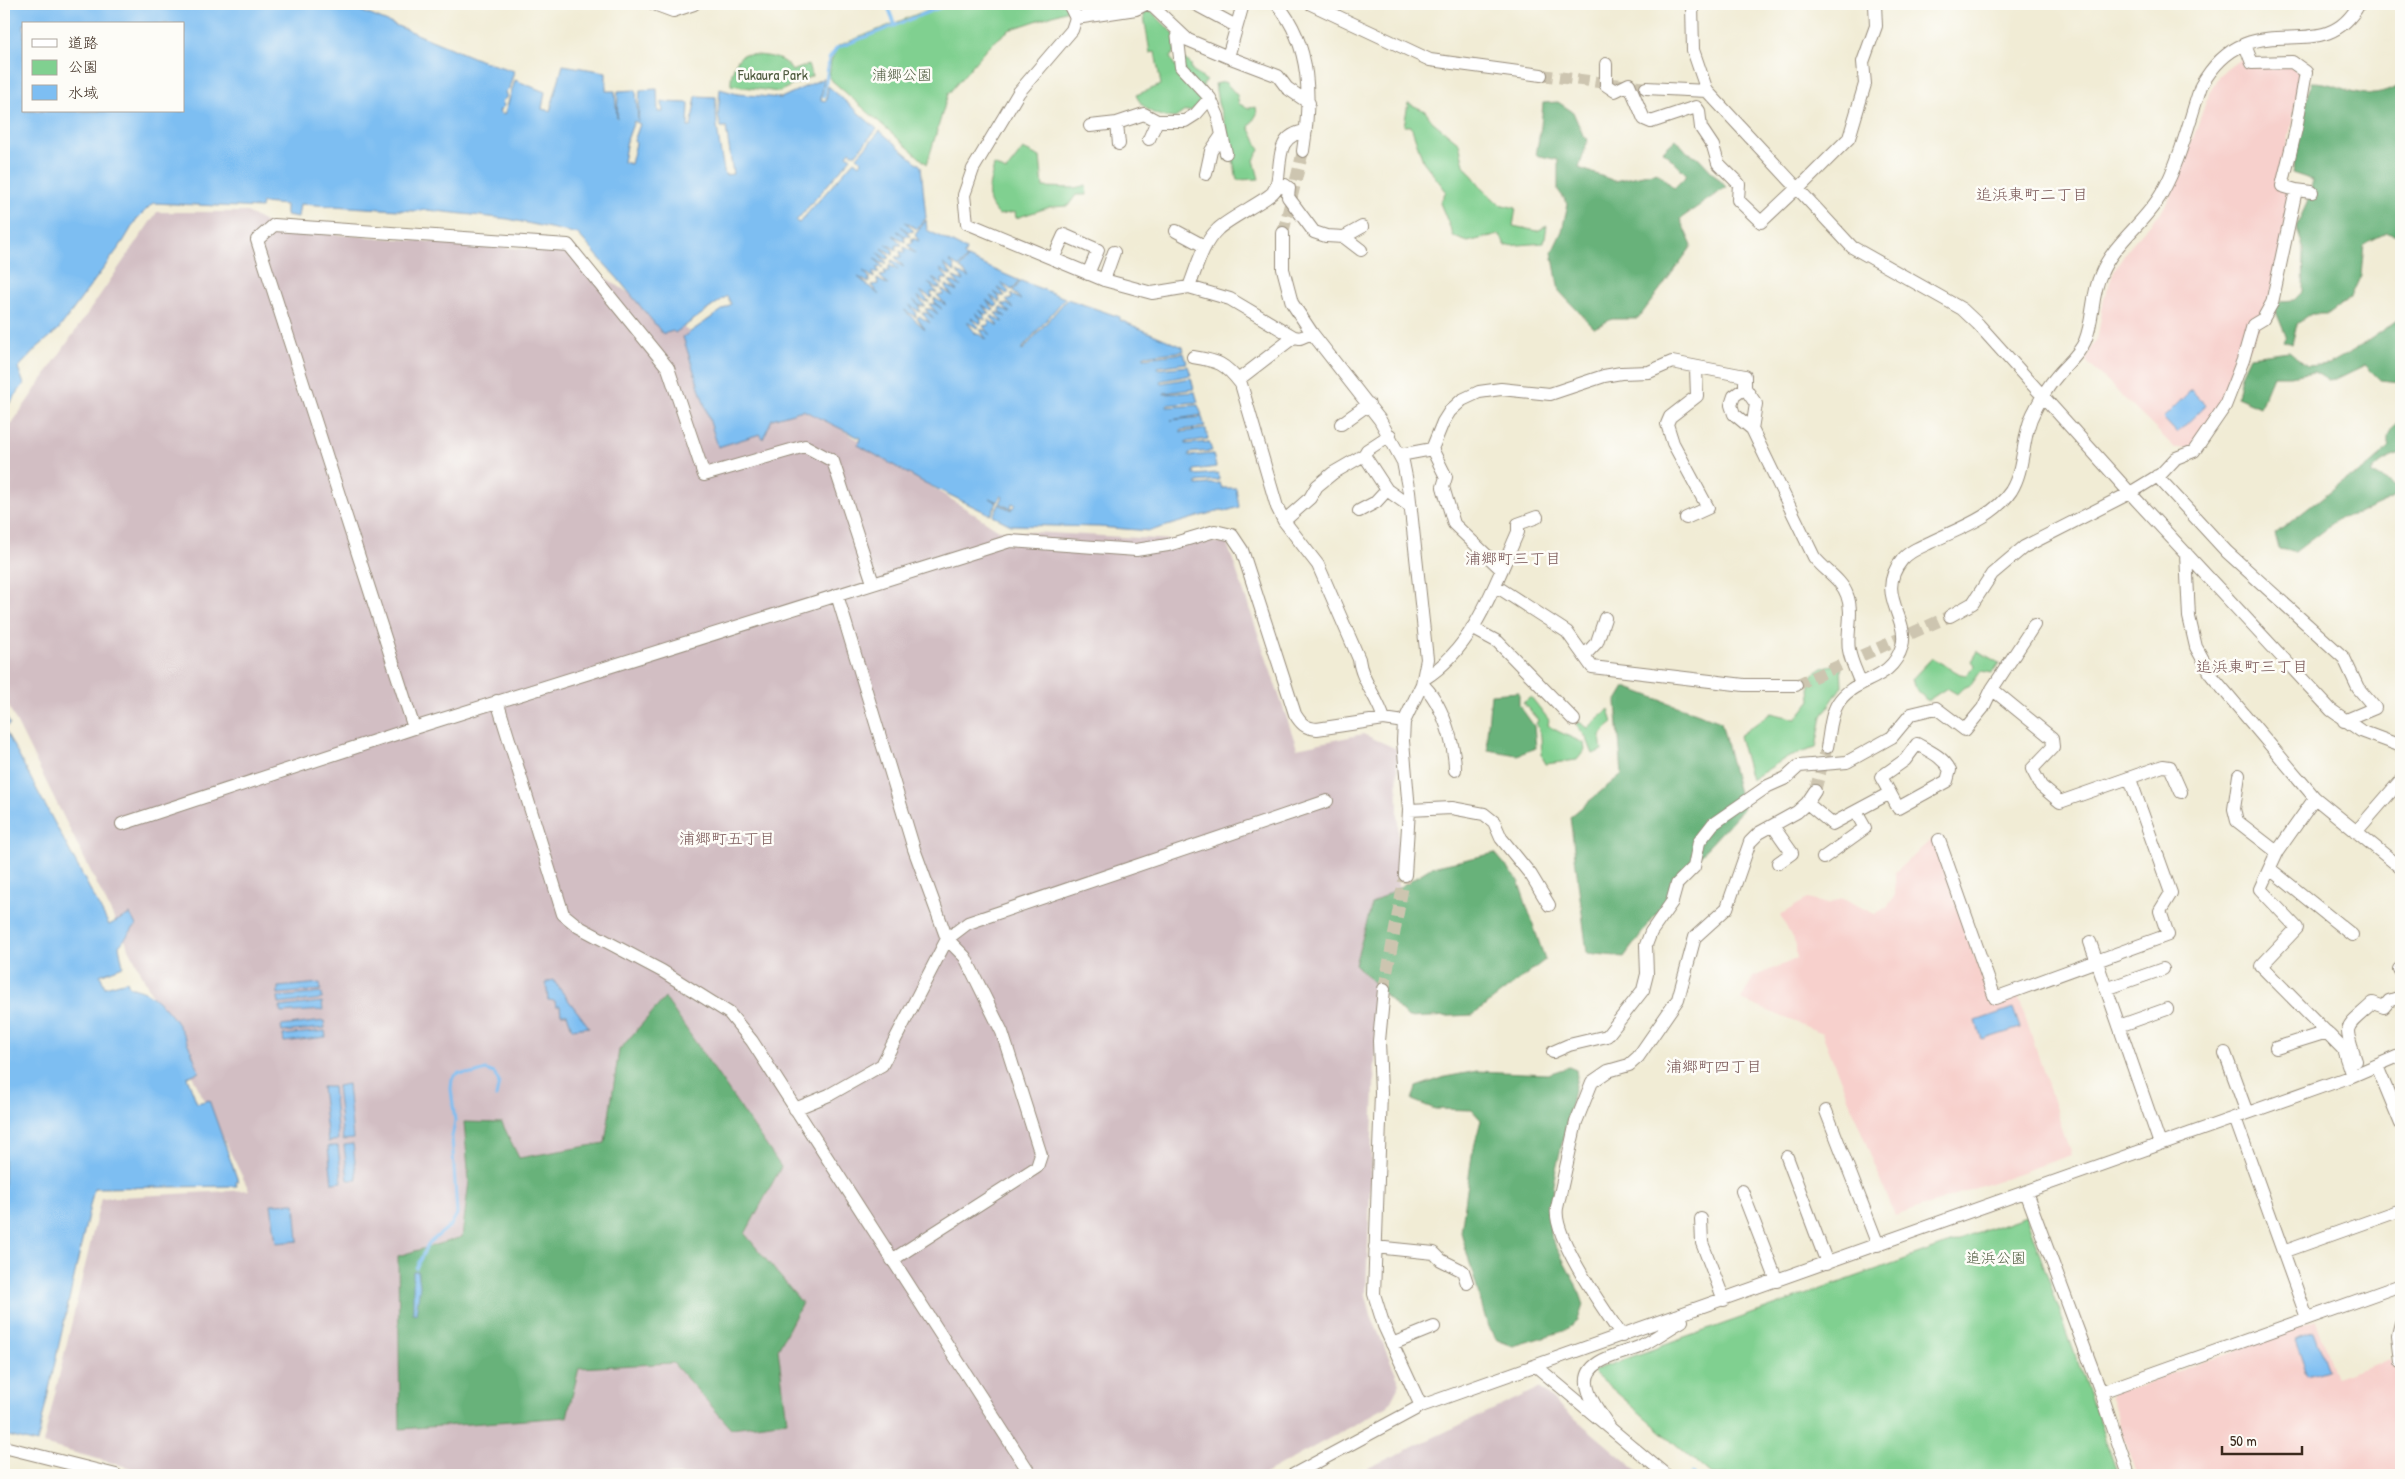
<svg xmlns="http://www.w3.org/2000/svg" width="2405" height="1479" font-family="'Patrick Hand','Klee One',sans-serif">
<rect width="100%" height="100%" fill="#fdfcf7"/>
<filter id="ink" filterUnits="userSpaceOnUse"><feTurbulence type="fractalNoise" baseFrequency=".02" numOctaves="2"/><feDisplacementMap in="SourceGraphic" scale="10" xChannelSelector="R" yChannelSelector="G"/><feConvolveMatrix kernelMatrix="1 2 1 2 8 2 1 2 1" color-interpolation-filters="sRGB"/></filter>
<filter id="wash" filterUnits="userSpaceOnUse"><feTurbulence type="fractalNoise" baseFrequency=".0096" numOctaves="4" result="noise"/><feDisplacementMap in="SourceGraphic" scale="20" xChannelSelector="R" yChannelSelector="G"/><feGaussianBlur stdDeviation="1.12" result="paint"/><feColorMatrix in="noise" values="0 0 0 0 0 0 0 0 0 0 0 0 0 0 0 0 0 1.4 0 .05"/><feComposite in="paint" operator="in"/></filter>
<g filter="url(#wash)">
<rect width="100%" height="100%" fill="#f1ecd5"/>
<path fill="#f7d0cc" d="M2243,57L2292,66L2302,76L2278,187L2292,194L2269,305L2234,380L2193,447L2175,448L2085,360L2098,335L2104,299L2114,271L2130,246L2162,211L2175,187L2210,91L2219,75Z
M1933,838L1991,1004L2018,995L2071,1155L1895,1216L1822,1033L1741,1000L1753,977L1796,959V945L1780,915L1807,899L1828,904L1842,898L1875,914L1888,906L1895,895V872Z
M2316,1321L2336,1378L2391,1359L2401,1383V1475H2138L2110,1399L2112,1395Z"/>
<path fill="#d2bec3" d="M157,212H247L279,230L565,252L999,530L1227,543L1297,748L1363,734L1397,749L1399,882L1377,1011L1366,1295L1372,1318L1400,1383L1388,1406L1263,1475H156L43,1444L101,1198L249,1190L4,697V435Z
M1539,1388L1642,1475H1353Z"/>
<path fill="#80d090" stroke="#5e7d57" d="M942,4H1065L1068,10L1009,30L988,47L948,94L927,164L829,78L831,61L838,46Z
M1148,8L1174,34L1175,52L1170,57L1175,66L1184,59L1191,64L1192,71L1207,81L1203,84L1204,97L1191,111H1185L1175,118C1158,117 1143,111 1136,95L1161,85L1155,52L1150,53L1143,10Z
M744,54C762,56 783,54 792,71L808,65L812,76L778,92L731,85C730,75 735,59 744,54Z
M1225,82L1237,95L1239,104L1249,108L1256,107L1257,114L1249,127L1260,150L1254,160L1259,179L1237,180L1233,160H1226L1225,139L1229,137L1218,103L1215,84Z
M1408,103L1425,111L1432,121L1459,143L1464,165L1483,189L1499,204L1516,208L1513,226L1537,231L1547,226L1544,243L1506,246L1499,234L1468,242L1454,237L1440,203L1446,191L1423,161L1411,126H1404Z
M1023,149L1040,157L1043,187L1075,188L1086,185L1087,195H1076L1068,206L1050,207L1016,218L1015,212L999,215C982,198 990,186 994,165L1006,171Z
M1978,651L1999,663L1992,673L1981,671L1971,685L1963,688L1957,694L1947,688L1927,701L1914,686L1912,679L1932,658L1960,674L1967,675L1975,665L1972,661Z
M1841,663L1842,686L1822,716L1816,748L1789,756L1751,780L1739,736L1771,713L1796,719L1811,700L1809,677L1824,667Z
M1531,697L1549,720L1548,725C1553,730 1575,739 1584,743L1585,750L1577,760L1546,764C1537,751 1546,737 1536,724L1538,720L1523,703Z
M1609,709L1613,723C1601,732 1599,736 1602,750L1593,754L1587,739L1576,724L1579,722L1588,728Z
M2026,1216L2118,1475H1711L1592,1371Z"/>
<path fill="#68b27a" stroke="#526e4c" d="M2311,82C2347,82 2363,108 2401,84V237L2386,233L2364,244L2361,275L2351,297L2328,314H2311L2297,324L2292,344L2283,341L2286,336L2274,307L2281,301L2294,300L2303,291L2304,249L2296,227L2307,203L2313,180L2292,173Z
M1558,102L1573,112L1583,135L1588,140L1579,168L1615,181L1657,172L1674,188L1687,175L1663,151L1676,139L1687,152L1698,157L1726,187L1680,219L1692,246L1638,319H1612L1594,328L1559,291L1552,252L1562,231L1568,204L1558,190V160L1536,155L1541,126L1543,103Z
M2401,318V382L2380,380L2365,365L2336,379L2328,380L2314,372L2290,376H2273L2260,407L2237,397L2241,375L2250,356L2289,351L2307,366L2329,364L2356,349Z
M2401,418V454C2388,458 2379,462 2371,473L2399,489L2392,499L2358,514L2341,517L2295,552L2279,549L2275,534L2342,482L2364,470L2389,448C2385,434 2392,428 2401,418Z
M1625,687L1721,722L1743,809L1697,859L1624,957L1587,953L1570,817L1622,774L1616,702Z
M1519,692V705L1534,726L1536,748L1517,755L1488,750L1487,734L1491,694Z
M1495,853L1518,880L1545,960L1473,1015L1408,1018L1355,964L1372,904L1432,867Z
M665,998L781,1167L745,1234L802,1303L778,1349L787,1421L731,1428L673,1363L579,1368L567,1417L400,1429L398,1256L462,1237L469,1181L464,1122L502,1123L519,1158L605,1143L619,1050Z
M1569,1067L1576,1070L1577,1077L1553,1183L1550,1235L1575,1282L1583,1305L1578,1320L1564,1331L1513,1346L1497,1340L1488,1327L1461,1232L1472,1155L1481,1120L1472,1110L1435,1109L1412,1100L1416,1087L1445,1077L1477,1071L1548,1074Z"/>
<path fill="#7dbef2" stroke="#5c7488" fill-rule="evenodd" d="M4,4H221L225,6L226,4H344L482,61L514,71L509,89L505,92L507,97L502,101L504,106L499,111L502,115L505,113L515,80L545,92L542,109L550,111L563,65L606,72V91H615L617,118L618,91L636,90L638,121L640,90L657,89L658,112H663L662,102L689,103L688,127H691L696,96L716,97C715,120 720,151 725,175L733,174L726,127H721L718,116L720,89L737,94L781,98L824,78L821,100L826,101L828,86L877,129L855,155L850,151L847,155L851,158L796,221L799,223L854,161L859,165L862,161L857,157L880,131L921,166L926,218L917,229L905,222L914,231L908,232L901,226L910,236H904L897,231L904,236L905,242L893,235L902,245H896L897,250L886,244L893,250V255L882,248L890,258L886,259L878,253L887,263H881L874,258L883,267L877,268L879,272H873L874,278L863,271L869,277V283L858,277L879,295L871,285L878,284L877,279L888,285L880,276L886,275L884,271H889V265L898,270L891,262L892,260L904,267L895,257H901L900,251L905,253L904,247L915,253L907,244L912,243V238L919,241L915,235L926,220L927,230L966,250L964,256L967,258L959,267L949,261L954,266L955,272L943,264L952,275L947,274L940,269L948,279H942L943,285L932,278L941,288H935L928,282L937,293L931,292L932,298L920,291L929,302L924,301L917,296L925,306H920L913,300L919,306L920,312L909,305L915,311L916,317L904,310L925,329L917,318L919,316L930,323L922,313H927L934,319L925,309H931L938,314L929,304H935L942,309L935,303L934,298L946,305L937,295H943L942,289L953,296L947,290L946,285L957,291L949,282H954L961,287L953,277L964,281L957,272L969,278L960,268L968,258L1020,281L1012,290L1001,283L1009,292L1007,294L997,287L1005,296H1000L994,292L999,297L1000,302L990,296L998,305L996,307L986,300L994,309L992,311L982,305L990,314H985L979,310L984,315L985,320L975,313L981,319V324L971,318L979,327L977,328L967,322L976,334L981,335L987,340L980,330H985L991,335L983,326L989,325L988,320L999,326L991,317L992,316L1003,322L995,313H1000L1006,317L1000,312V307L1010,313L1002,304H1007L1014,309L1006,300L1012,299L1011,294L1021,300L1013,291L1021,281L1065,298L1021,350L1022,351L1067,299L1120,317V320L1183,347L1184,351L1144,356V358L1184,353L1187,363L1157,367L1158,369L1188,366L1191,375L1160,381L1161,383L1191,378L1194,389L1164,393V394L1195,392L1198,402L1167,405V407L1198,405L1202,415L1171,420L1202,417L1205,427L1181,430V432L1206,429L1208,439L1186,442V444L1209,442L1212,451L1189,453V456L1213,454L1216,467L1194,470V475L1218,473L1219,480L1197,482V485L1220,483L1222,488H1236L1239,507L1226,511L1221,510L1150,531L1099,527L1011,525L993,516L999,504L1011,510L1016,505L1012,503L1011,509L1000,503L1003,497L1000,496L998,502L989,498L997,503L991,515L921,481L858,445L860,438L803,410L772,419L763,439L760,434L718,447L683,337L731,304L727,296L675,333L673,331L663,334L618,279L578,234L508,219L427,210L415,211L300,204L298,217L286,215V205L262,203L261,208L153,203L136,220L123,242L58,330L38,347L18,368L24,384L10,403L4,404ZM24,24H184V111H24ZM634,121L640,124L634,141L636,143L631,164L623,162L627,140Z
M2191,390L2206,405L2177,433L2163,418Z
M4,713L10,724L4,728L109,925L130,914L136,925L119,946L123,966L100,975L105,987L127,981L129,986C136,990 144,990 150,995C177,1014 189,1043 199,1072L187,1077L197,1103L209,1100L238,1181L236,1182L237,1186L94,1188L37,1443L4,1435Z
M553,980L589,1027L572,1029L567,1014H561L560,1006H556L555,1001L548,1000L546,982Z
M320,983L321,990L278,994V987Z
M322,993V999L279,1004L278,997Z
M322,1002L323,1010L281,1013L280,1007Z
M2013,1008L2020,1028L1982,1040L1976,1021Z
M324,1021L325,1028L282,1032L281,1026Z
M325,1031L326,1037L284,1042L283,1035Z
M348,1084L353,1139L343,1140L337,1086Z
M322,1087H333L338,1140L328,1142Z
M353,1144L357,1180H348L344,1145Z
M328,1146H338L342,1182L332,1183Z
M295,1203L298,1241L276,1243L271,1204Z
M413,1271H418L420,1286L416,1314L413,1313Z
M2314,1332L2328,1370L2308,1376L2295,1339Z"/>
<g fill="none" stroke-linecap="round" stroke-linejoin="round">
<path stroke="#7dbef2" stroke-width="3" d="M887,4L895,26
M824,96L829,59L837,48L949,4
M416,1268L428,1244L451,1225L457,1214L452,1137L455,1121L451,1089L452,1079L458,1073L473,1074L486,1070L494,1073L499,1082L496,1097
M1692,1473L1694,1475"/>
</g>
</g>
<g filter="url(#ink)">
<g fill="none" stroke-linecap="round" stroke-linejoin="round">
<path stroke="#cdc5b0" stroke-width="12" stroke-dasharray="12 6" stroke-linecap="butt" d="M1541,75L1646,88
M1283,233L1303,151
M1796,685L1950,616
M1815,791L1827,747
M1384,989L1405,875"/>
<g stroke="#968b7a" stroke-width="14">
<path id="minor" d="M654,4L673,11L694,4
M1069,4L1076,18L1072,30L1019,92L973,169L964,195L967,223L1104,280L1152,293L1189,287L1230,299L1294,337L1300,338L1312,333
M1150,4L1188,40L1228,57L1243,4
M1195,4L1236,26
M1277,4C1312,46 1311,99 1303,151
M1311,4L1430,60L1541,75
M1692,4L1693,50L1707,91L1852,247L1962,309L1978,324L2130,493L2331,710L2361,731L2401,746
M1076,18L1136,9L1146,4
M2245,45L2252,63L2292,62L2306,72L2296,129L2282,186L2296,190
M1228,57L1278,76L1287,88L1309,103
M1606,64V85L1615,91L1629,84L1644,119L1651,122L1696,107L1699,111L1701,128L1713,146L1718,163L1739,184L1738,200L1761,222L1798,187
M1646,88L1707,91
M1117,123L1119,144
M1090,126L1117,123L1144,114L1157,121H1185L1196,114L1210,98L1181,67L1177,31
M1222,135L1226,153
M1149,139L1157,121
M1206,174L1211,151L1222,135L1218,116L1210,98
M1799,188L1849,138L1865,84L1863,62L1876,26L1875,4
M1274,190L1285,185L1289,188L1288,197L1314,232L1326,236L1344,237L1361,250
M1176,231L1204,246
M1283,233V269L1292,303L1312,333L1380,420L1403,462L1409,492L1427,659L1422,684L1404,722L1403,741L1409,810L1405,875
M1344,237L1362,227
M1053,259L1064,235L1098,250L1088,274
M1104,280L1114,252
M1189,287C1197,267 1202,244 1218,229C1229,218 1271,198 1275,190C1284,168 1271,136 1306,131
M1193,357C1218,361 1225,363 1241,384L1277,507L1284,521L1318,565L1359,659C1361,680 1378,698 1384,719
M1238,380L1294,337
M1745,388L1734,396L1731,405L1734,414L1752,429L1814,557C1824,570 1842,580 1847,595C1854,613 1846,633 1849,650C1851,662 1857,673 1861,684
M1341,424L1369,404
M1432,449L1443,422L1450,411L1462,400L1479,392L1501,389L1550,394L1604,376L1621,373L1649,372L1672,362L1745,376V388L1756,404L1752,429
M1364,455L1387,490L1411,507
M1400,455L1432,449L1446,477L1443,487L1454,524L1501,569
M2157,476L2227,552L2344,658L2358,688L2375,708L2344,721
M1359,511L1376,502L1387,490
M1686,518L1708,508L1673,443L1667,424L1670,417L1697,396L1696,368
M1284,521L1310,498L1317,486L1333,473L1364,455L1367,450L1390,435
M2186,553L2189,617L2196,647L2212,676L2315,798L2401,868
M1496,586L1567,632L1592,667L1744,685H1796
M837,595L914,849L947,939L965,957L1002,1032L1041,1155L1037,1167L892,1260
M1950,616L1973,603L1992,574L2024,547L2130,493L2161,474L2176,458L2194,451L2225,406L2243,360L2253,325L2263,319L2272,303L2296,190L2312,192
M1472,628L1498,642L1574,720
M1584,656L1597,642L1605,618
M1424,679C1474,648 1495,584 1518,532V524L1537,517
M1422,684C1442,702 1455,744 1455,770
M1992,689L2052,738L2053,747L2032,769L2041,786L2060,802L2163,766L2170,767L2181,792
M497,701L563,914L579,927L662,971L729,1013L752,1041L1031,1475
M414,728L257,240L274,225L568,245L668,368L704,475L805,446L833,461L873,583
M1827,747C1830,733 1830,716 1838,703C1855,676 1891,683 1902,646C1910,618 1874,594 1902,560C1908,552 1920,547 1929,543C1957,529 1993,518 2011,491C2026,467 2021,435 2035,410C2041,398 2048,386 2057,376C2067,364 2079,355 2085,341C2094,320 2091,295 2101,274C2114,242 2145,223 2162,193C2180,161 2189,121 2201,86C2211,68 2225,52 2245,44C2287,28 2332,54 2359,4
M2239,775L2234,809L2237,821L2277,852
M2315,798L2277,852L2260,889L2297,928L2261,966L2343,1049L2352,1076
M1807,803L1832,824L1890,793L1881,777L1905,760L1917,744C1931,752 1943,757 1950,770L1947,781L1898,808L1890,793
M1409,810L1452,808L1484,814L1494,822L1501,838L1531,875L1549,905
M122,824L414,728L1010,541L1136,550L1168,545L1215,531L1232,535L1242,550L1295,714C1301,724 1305,728 1317,729L1384,719L1404,722
M1773,826L1792,853L1778,863
M2356,832L2401,780
M1939,840L1995,998L2168,935L2160,911L2171,893L2130,779
M1823,858L1865,828L1856,812
M2270,869L2352,935
M2090,942L2160,1144
M2399,969L2401,972
M1384,989L1379,1041L1381,1093L1374,1294L1384,1326L1421,1406
M2106,989L2163,969
M2119,1026L2167,1009
M2276,1048L2327,1032
M1553,1052L1569,1045L1607,1036L1643,990L1647,974L1646,945L1651,932L1672,902L1677,884L1694,867L1699,842L1713,824L1768,786L1786,778L1799,766L1847,762L1892,737L1911,714L1936,708L1965,730L1983,708L1992,689L2034,625
M2225,1053L2247,1113
M2356,1061C2343,1022 2344,1030 2373,1003L2384,1007L2389,1001L2401,997
M2377,1066L2401,1124
M795,1109L829,1095L882,1065L947,939L968,923L1327,801
M1826,1111L1878,1245
M2235,1118L2307,1318
M1787,1157L1827,1263
M1742,1191L1777,1281
M2026,1192L2101,1392L2129,1475
M1701,1219L1702,1243L1724,1300
M1375,1247L1434,1253L1441,1260L1463,1271L1467,1283
M2283,1252L2401,1210
M2401,1324L2398,1336L2401,1362
M1622,1336C1605,1311 1552,1237 1557,1208L1576,1122L1592,1082L1608,1071L1629,1065L1638,1057L1678,999L1695,937L1727,908L1750,842L1759,833L1797,812L1807,803L1815,791
M1392,1344L1434,1327
M1537,1367L1666,1475
M2101,1392L2401,1285
M1610,1428C1602,1415 1589,1400 1587,1384C1584,1359 1623,1354 1639,1347C1654,1339 1668,1329 1682,1321
M4,1447L116,1475
M1293,1475L1421,1406L2352,1076L2401,1055"/>
</g>
<use href="#minor" stroke="#fff" stroke-width="12"/>
</g>
</g>
<g text-anchor="middle" dominant-baseline="central" stroke-width="5" stroke-linejoin="round" paint-order="stroke">
<g font-size="15" fill="#505c40" stroke="#fdfcf7">
<text x="773" y="74">Fukaura Park</text>
<text x="902" y="74">浦郷公園</text>
<text x="1996" y="1257">追浜公園</text>
</g>
<g font-size="16" fill="#7a5858" stroke="#fdfcf7">
<text x="2032" y="194">追浜東町二丁目</text>
<text x="1513" y="558">浦郷町三丁目</text>
<text x="2252" y="666">追浜東町三丁目</text>
<text x="727" y="838">浦郷町五丁目</text>
<text x="1714" y="1066">浦郷町四丁目</text>
</g>
</g>
<rect width="2405" height="1479" fill="none" stroke="#fdfcf7" stroke-width="20"/>
<rect x="22" y="22" width="162" height="90" fill="#fdfcf7" stroke="#afa8a0"/>
<rect x="32" y="39" width="25" height="8" fill="#ffffff" stroke="#afa8a0"/>
<text x="68" y="48" font-size="15" fill="#3b2a1e">道路</text>
<rect x="32" y="60" width="25" height="15" fill="#80d090" stroke="#afa8a0"/>
<text x="68" y="72" font-size="15" fill="#3b2a1e">公園</text>
<rect x="32" y="85" width="25" height="15" fill="#7dbef2" stroke="#afa8a0"/>
<text x="68" y="98" font-size="15" fill="#3b2a1e">水域</text>
<path d="M2222 1446v8h80v-8" fill="none" stroke="#3b2a1e" stroke-width="2.5"/>
<text x="2230" y="1446" font-size="15" fill="#3b2a1e" stroke="#fdfcf7" stroke-width="4" paint-order="stroke">50 m</text>
</svg>
